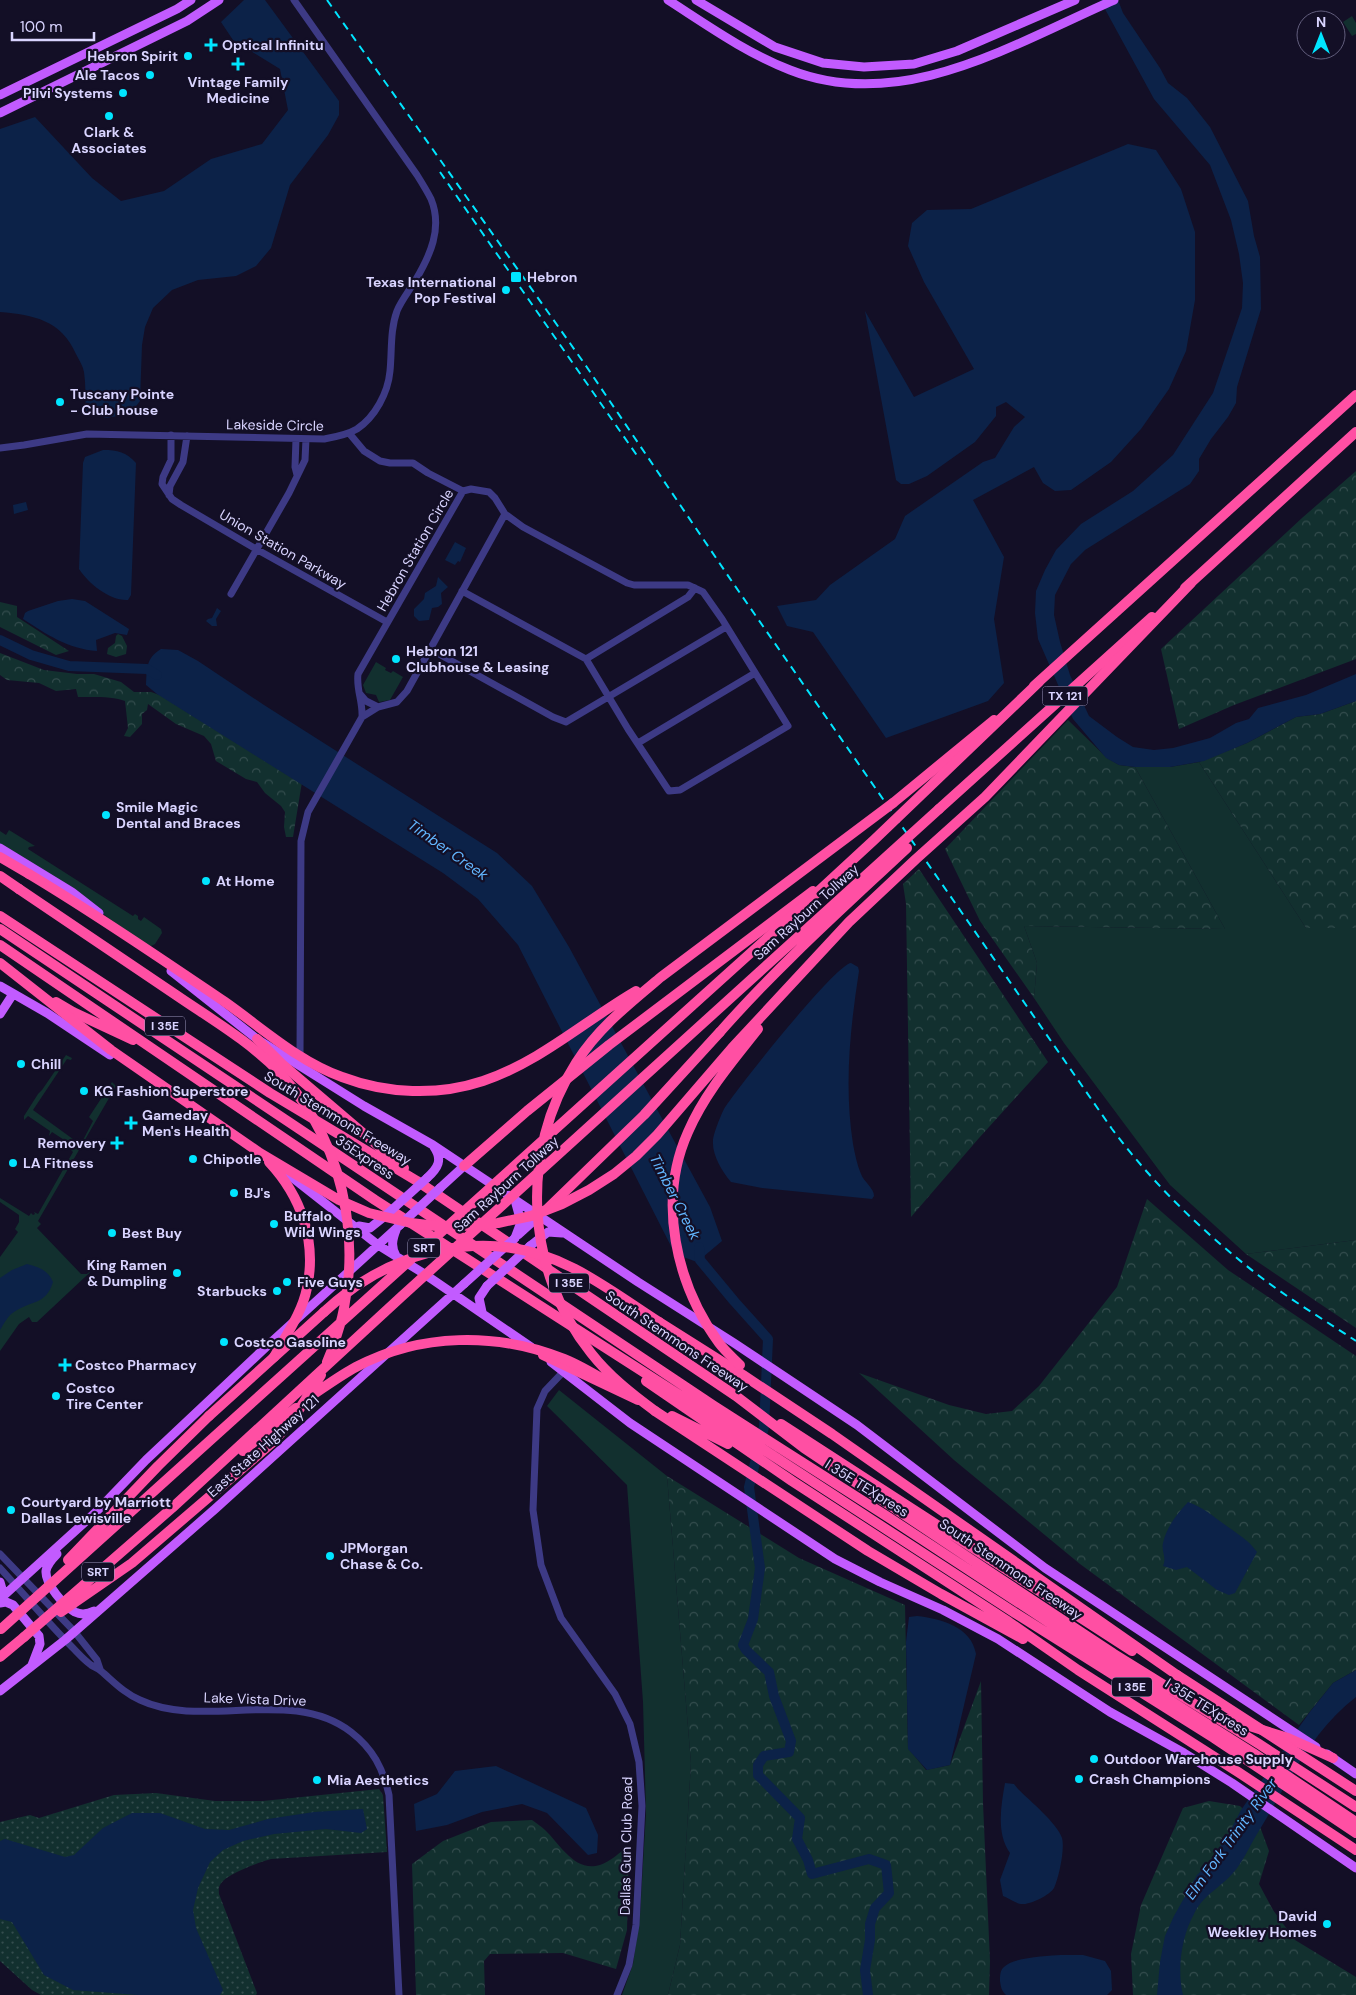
<svg xmlns="http://www.w3.org/2000/svg" width="1356" height="1995" font-family="'DM Sans',sans-serif">
<defs>
<pattern id="forest-crowns" width="20" height="18" patternUnits="userSpaceOnUse" patternTransform="scale(1.25)"><rect width="20" height="18" fill="#12302f"/><path d="M2 6a3 3 0 1 1 6 0M12 15a3 3 0 1 1 6 0" fill="none" stroke="#344d4e"/></pattern>
<pattern id="park-dots" width="8" height="8" patternUnits="userSpaceOnUse" patternTransform="scale(1.25)"><rect width="8" height="8" fill="#12302f"/><path d="M2 2h.1M6 6h.1" fill="none" stroke="#344d4e" stroke-width="1.8" stroke-linecap="round"/></pattern>
</defs>
<rect width="100%" height="100%" fill="#130f26"/>
<path fill="#12302f" d="M1352,16L1356,23V34L1352,36L1343,22Z
M376,662L386,668L385,670L391,673L393,671L403,677L390,700L379,702L376,695L366,693L363,685Z
M1199,762L1306,928H1356V1240L1246,1254L1170,1185L1064,1043L1034,998L1037,963L1024,926L1225,929L1135,767H1170Z
M9,830L35,846L29,847L28,849L133,916L135,914L138,916V919L141,921L144,917L161,929L162,933L155,944L149,947L144,945L73,891L0,844V831L6,835Z
M66,1055L72,1058L71,1060L67,1059L33,1110L77,1142L81,1144L93,1121L89,1117L112,1082L116,1086L38,1221L41,1224L37,1228L81,1274H87L94,1267L93,1262L100,1263L37,1322H32L29,1317L19,1324L0,1351V1257L18,1232L15,1229L19,1222V1215L0,1202V1198L29,1216L31,1213L33,1215L35,1214L34,1212L38,1214L73,1152L71,1150L72,1145L52,1132L49,1136L50,1131L28,1116L24,1120V1116L38,1094L42,1090Z
M559,1390L667,1476L691,1763L680,1945L668,1995H622L633,1964L640,1915L646,1813L643,1702L627,1485L547,1406Z"/>
<path fill="url(#forest-crowns)" d="M1356,471V659L1234,705L1179,729L1161,649L1302,518Z
M0,602L17,606V617L69,651L56,655L0,627Z
M118,634L122,636L127,646L126,654L116,657L107,654L108,648L115,643L116,636Z
M0,653L44,670L77,674H94L121,682L134,692H151L168,698L302,782L293,837H286L284,827L285,812L281,806L265,793L257,782L246,779L216,761L211,744L204,736L176,724L148,704L147,710L142,714V724L130,737L124,736L128,728L125,701C114,696 92,697 78,697L76,689L56,691L39,683L7,680L0,675Z
M1356,701V928H1306L1199,762L1247,743L1296,717L1320,714Z
M1068,720L1107,758L1119,765L1135,767L1225,929L1024,926L1037,963L1034,998L980,921L945,849Z
M919,869L1048,1062L979,1138L911,1217L906,904L903,884Z
M1147,1199L1228,1270L1356,1356V1670L1333,1683L1299,1725L1080,1564L954,1460L859,1373L949,1405L986,1414L1012,1411L1039,1386L1117,1287Z
M1356,1240V1328L1246,1254Z
M667,1476L799,1558L905,1605L908,1748L926,1770L950,1765L981,1681L983,1803L990,1961L989,1995H668L680,1945L691,1763Z
M1209,1801L1240,1806L1259,1824L1269,1851L1259,1884L1273,1910L1295,1940L1356,1977V1995H1133L1131,1954L1141,1905L1183,1808Z
M532,1820C536,1823 541,1826 545,1830C560,1844 575,1873 600,1865C610,1862 620,1852 629,1846L627,1930L616,1969L563,1953L490,1954L484,1961L485,1995H416L412,1864L443,1841L491,1822Z"/>
<path fill="url(#park-dots)" d="M379,1789L383,1795L387,1852L271,1859C260,1862 225,1874 220,1885C218,1888 219,1891 219,1894L257,1993L256,1995H41L32,1990L0,1961V1822L30,1815L39,1818L114,1795L156,1793L215,1801H263Z"/>
<path fill="#0c2248" d="M244,0H265L339,101V115L328,135L290,185L271,248L256,266L236,276L198,280L172,290L153,308L145,327L142,345L140,401L130,414L106,418L86,411C85,398 86,385 84,372C83,366 79,360 76,354C61,320 34,315 0,312V129L35,117L92,178L121,201L164,191L211,159L262,144L288,110L280,69L233,40L221,22Z
M1100,0H1118L1123,13L1160,68L1168,83L1187,98L1210,127L1248,201L1254,236L1260,257L1261,309L1237,387L1236,403L1228,417L1211,439L1199,459V471L1190,484L1085,550L1071,564L1055,595L1054,615L1060,642L1070,675L1089,716L1117,737L1133,747L1154,750L1173,748L1210,738L1236,723L1249,719L1258,708L1306,695L1356,674V701L1320,714L1296,717L1247,743L1204,761L1170,767H1135L1119,765L1106,758L1073,719L1038,639L1035,613L1036,591L1045,570L1056,550L1081,524L1133,491L1173,455L1213,393L1242,308L1243,283L1239,254L1231,220L1210,165L1154,99Z
M1128,144L1156,150L1181,189L1195,232V300L1186,351L1169,389L1141,429L1111,462L1071,490L1055,491L1043,483L1034,467L973,500L1004,557L994,619L1004,683L988,701L886,738L813,632L787,626L777,606L816,600L830,585L895,539L905,516L983,462L995,458L1014,427L1025,417L1006,402L996,407V416L975,442L927,476L909,484H901L896,480L865,311L914,397L974,369L924,282L908,246L912,223L927,210L971,209Z
M103,450C118,450 126,452 136,463L131,595L128,600C110,601 89,584 79,569L83,463L85,457Z
M26,502L28,510L14,514L13,505Z
M455,542L466,548L460,562L458,561L455,565L445,560Z
M438,577L448,587L441,593L442,604L438,607L432,608L429,620L419,621L414,616V609L424,599L425,593L436,586Z
M72,599L85,601L129,629L127,635L115,633L96,640L97,651C68,649 46,634 23,619L25,613L28,611L58,601Z
M217,608L221,611L216,619L217,626H212L206,621L208,619L212,618Z
M161,649L178,650L198,661L264,705L497,853L532,886L569,947L710,1207L722,1241L697,1262L675,1254L518,945L478,899L443,873L157,694L146,685C147,668 146,658 161,649Z
M851,963L858,967L859,971C850,1029 844,1086 853,1144C855,1154 857,1165 861,1174C864,1182 874,1188 874,1196L872,1199L762,1188L731,1182C722,1171 712,1155 713,1141C713,1134 721,1115 724,1109C736,1089 836,964 851,963Z
M27,1264C39,1267 48,1270 53,1282C46,1305 32,1300 14,1312C8,1315 4,1324 0,1330V1278L12,1270Z
M1188,1502C1205,1508 1216,1519 1231,1529C1243,1538 1248,1540 1257,1552L1235,1593L1229,1595L1217,1590L1187,1567L1176,1570L1163,1566C1167,1557 1161,1551 1163,1543C1167,1526 1177,1514 1188,1502Z
M917,1616C941,1619 971,1626 976,1654L950,1765L927,1770L908,1749L906,1642L909,1617Z
M1356,1670V1697C1311,1731 1286,1787 1257,1834C1249,1847 1243,1862 1233,1873C1221,1887 1202,1896 1194,1914C1181,1937 1177,1970 1183,1995H1157L1160,1962L1165,1936L1174,1916L1197,1875L1206,1866L1228,1835L1241,1810L1309,1713L1333,1683Z
M496,1766L586,1808L598,1835L597,1853L588,1855L547,1813L522,1804L482,1812L447,1825L416,1831L414,1804L437,1794L455,1771Z
M1005,1783L1014,1784L1018,1789C1030,1801 1057,1823 1062,1838C1065,1849 1059,1877 1054,1888C1050,1895 1031,1904 1024,1904C1017,1905 1009,1898 1003,1896L1000,1880L1010,1853C996,1833 1001,1806 1005,1783Z
M363,1809L367,1829L361,1833L326,1829L274,1834L243,1841L223,1850L210,1862L198,1888L193,1910L196,1928L223,1990L220,1995H138L73,1990L44,1975L12,1922L0,1919V1841L5,1839L65,1857L74,1855L103,1828L132,1813H160L205,1829L229,1830L268,1819L314,1812Z
M1061,1955H1083L1105,1961L1111,1971L1112,1990L1107,1995H1006C1001,1990 1001,1987 1000,1981C1000,1976 1000,1970 1004,1967C1014,1957 1048,1956 1061,1955Z"/>
<g fill="none" stroke-linecap="round" stroke-linejoin="round">
<path stroke="#0c2248" stroke-width="10" d="M0,640L31,655L69,666L147,669L157,675
M699,1247L700,1260L734,1301L768,1339L764,1427L749,1487L760,1568L753,1619L743,1645L746,1650L769,1672L774,1696L791,1741L789,1752L764,1756L758,1765V1775L800,1818L797,1839L808,1860L812,1874L869,1859L886,1865L889,1893L875,1908L870,1924V1940L865,1970L868,1995"/>
<path stroke="#3d3a85" stroke-width="7" d="M349,433L364,451L380,461L390,463H413L428,473L463,491
M171,435V460L163,477L162,484L172,499L181,505L256,549L387,622
M296,439L295,467L297,475
M0,448L24,445L87,434L324,439C335,437 347,435 357,429C375,417 388,393 390,371C392,351 390,330 397,311C401,301 409,291 415,281C430,256 443,228 431,199C427,191 422,183 417,175L294,0
M169,495L170,486L183,462L187,436
M231,594L289,493L305,460L306,439
M430,649L553,717L566,722L726,627
M586,659L688,597L695,588
M360,694L366,701L378,707
M362,717L378,707L397,702L407,691L505,514
M638,743L755,673
M300,1057L301,841L308,812L362,717C363,702 356,689 358,674L463,491L471,489L489,492L495,498L505,514L523,527L627,583L634,585H688L703,592L722,619L788,726L680,790L669,791L628,729L586,659L462,591
M564,1371L545,1391L537,1409L533,1510L541,1565L561,1618L615,1694L630,1724L639,1762L642,1806L636,1925L629,1965L617,1995
M0,1554L74,1631L97,1660L100,1669
M0,1568C24,1594 47,1622 72,1647C78,1653 84,1660 91,1665C94,1667 98,1668 101,1671C114,1682 124,1693 140,1700C204,1730 291,1686 351,1732C373,1749 383,1768 389,1795L399,1995"/>
<path stroke="#c25bff" stroke-width="9" d="M668,0C707,25 746,53 790,70C902,114 1013,44 1114,0
M696,0L775,47L823,63L864,67L914,64L957,51L1075,0
M0,95L177,9L191,0
M0,113L187,21L219,0
M0,848L72,892L99,913
M171,971L257,1039L364,1106L433,1145L638,1282L734,1343L857,1425L1045,1568L1316,1747
M0,986L47,1013L110,1055
M0,1014L13,994
M289,1175L378,1245L423,1273L531,1347
M427,1178C438,1168 443,1160 434,1147
M440,1188L464,1166
M359,1226L370,1228L385,1216
M396,1230C392,1240 391,1247 396,1256
M518,1235L539,1216
M515,1238L521,1222L515,1200
M530,1246L548,1232L562,1233
M482,1312L479,1298L487,1286
M551,1362L630,1423L835,1559L880,1582L943,1610L998,1639L1110,1712L1184,1753L1232,1783L1356,1868
M57,1554C52,1559 47,1564 46,1571C45,1584 64,1606 75,1612C81,1615 88,1614 94,1611
M0,1582L2,1589L0,1596
M0,1599L96,1512L146,1460L266,1347L400,1225
M0,1603L6,1602L13,1605L39,1636L40,1644L32,1665
M0,1691L65,1640L215,1509L464,1284
M1327,1754L1356,1774"/>
<path stroke="#ff4fa3" stroke-width="10" d="M1185,588L1356,432
M1034,686L1356,395
M893,803L994,720
M939,809L1152,617
M0,857L29,874
M0,876L19,889
M0,916L270,1093L417,1181L736,1396L804,1448L996,1576L1114,1654L1259,1744L1356,1807
M0,929L714,1406L888,1517L1123,1671L1253,1753L1356,1822
M0,945L375,1200L712,1416L1015,1613L1214,1738L1356,1833
M56,1002L73,1012L133,1040
M257,1039L282,1064L404,1168
M464,1166L527,1111L609,1045L813,891
M546,1210L644,1115L720,1032
M659,1322L743,1375L832,1434L1177,1675
M543,1355L638,1400
M646,1381L792,1481L1009,1622L1078,1670L1238,1772L1356,1850
M655,1411L868,1551L941,1594L1023,1639
M209,1416L324,1312
M672,1416L728,1444
M781,1424L1132,1651
M0,1657L24,1637
M1227,1719L1288,1738L1333,1758"/>
<path stroke="#00e5ff" stroke-width="2" stroke-dasharray="8 6" stroke-linecap="butt" d="M327,0L584,363L733,583L1112,1129C1154,1185 1203,1232 1258,1275C1289,1299 1323,1319 1356,1341
M440,172L638,457"/>
<path stroke="#c25bff" stroke-width="9" d="M385,1216L427,1178
M400,1225L440,1188
M464,1284L515,1238
M487,1286L530,1246"/>
<path stroke="#ff4fa3" stroke-width="10" d="M29,874C96,914 160,958 225,1002C262,1028 299,1062 342,1077C387,1094 438,1096 483,1081C540,1062 586,1020 636,991
M19,889C71,924 124,960 176,995C211,1019 249,1041 279,1072C351,1150 369,1265 327,1362
M0,963L111,1050L260,1153L339,1200L369,1213L411,1223L436,1226H463L498,1223L531,1216L562,1204L589,1190L614,1174L636,1156L657,1135L732,1048L849,922L916,859L985,797L1191,583
M720,1032C778,966 843,908 907,848
M269,1162C301,1196 317,1241 307,1288C302,1313 286,1335 274,1357
M324,1312C392,1248 490,1224 575,1269C604,1284 631,1304 659,1322
M740,1365C733,1358 725,1351 719,1343C676,1284 657,1201 688,1132C705,1093 732,1062 758,1029
M311,1396C326,1386 341,1375 356,1367C420,1333 497,1332 564,1359C584,1367 602,1379 621,1390
M655,1411C632,1394 609,1376 591,1353C525,1270 519,1152 576,1063C598,1028 630,1003 661,977L893,803
M243,1451L296,1408
M68,1560L158,1466L209,1416
M61,1612L132,1563L273,1442L293,1419L321,1375
M1,1629L796,912L874,840L1039,682
M24,1637L172,1508L401,1297L939,809
M1177,1675L1356,1791"/>
</g>
<g fill="#00e5ff" stroke="#130f26" stroke-width="2">
<path d="M208.5 37.5h5v5h5v5h-5v5h-5v-5h-5v-5h5z"/>
<circle cx="188" cy="56" r="5"/>
<path d="M235.5 56.5h5v5h5v5h-5v5h-5v-5h-5v-5h5z"/>
<circle cx="150" cy="75" r="5"/>
<circle cx="123" cy="93" r="5"/>
<circle cx="109" cy="116" r="5"/>
<rect x="510" y="271" width="12" height="12" rx="2.5"/>
<circle cx="506" cy="290" r="5"/>
<circle cx="60" cy="402" r="5"/>
<circle cx="396" cy="659" r="5"/>
<circle cx="106" cy="815" r="5"/>
<circle cx="206" cy="881" r="5"/>
<circle cx="21" cy="1064" r="5"/>
<circle cx="84" cy="1091" r="5"/>
<path d="M128.5 1115.5h5v5h5v5h-5v5h-5v-5h-5v-5h5z"/>
<path d="M114.5 1135.5h5v5h5v5h-5v5h-5v-5h-5v-5h5z"/>
<circle cx="193" cy="1159" r="5"/>
<circle cx="13" cy="1163" r="5"/>
<circle cx="234" cy="1193" r="5"/>
<circle cx="274" cy="1224" r="5"/>
<circle cx="112" cy="1233" r="5"/>
<circle cx="177" cy="1273" r="5"/>
<circle cx="287" cy="1282" r="5"/>
<circle cx="277" cy="1291" r="5"/>
<circle cx="224" cy="1342" r="5"/>
<path d="M62.5 1357.5h5v5h5v5h-5v5h-5v-5h-5v-5h5z"/>
<circle cx="56" cy="1396" r="5"/>
<circle cx="11" cy="1510" r="5"/>
<circle cx="330" cy="1556" r="5"/>
<circle cx="1094" cy="1759" r="5"/>
<circle cx="1079" cy="1779" r="5"/>
<circle cx="317" cy="1780" r="5"/>
<circle cx="1327" cy="1924" r="5"/>
</g>
<g text-anchor="middle" dominant-baseline="central" stroke-width="4.5" stroke-linejoin="round" paint-order="stroke">
<g fill="#130f26" stroke="#9e99be" stroke-width="1">
<rect x="1042.5" y="686.5" width="45" height="19" rx="4"/>
<rect x="145" y="1016.5" width="40" height="19" rx="4"/>
<rect x="408" y="1238.5" width="32" height="19" rx="4"/>
<rect x="549" y="1273.5" width="40" height="19" rx="4"/>
<rect x="82" y="1562.5" width="32" height="19" rx="4"/>
<rect x="1112" y="1677.5" width="40" height="19" rx="4"/>
</g>
<g font-size="12" font-weight="bold" fill="#d9d4ff">
<text x="1065" y="696">TX 121</text>
<text x="165" y="1026">I 35E</text>
<text x="424" y="1248">SRT</text>
<text x="569" y="1283">I 35E</text>
<text x="98" y="1572">SRT</text>
<text x="1132" y="1687">I 35E</text>
</g>
<g font-size="14" font-weight="bold" fill="#d9d4ff" stroke="#130f26" text-anchor="start">
<text x="222" y="45">Optical Infinitu</text>
<text x="178" y="56" text-anchor="end">Hebron Spirit</text>
<text x="140" y="75" text-anchor="end">Ale Tacos</text>
<text x="238" y="82" text-anchor="middle">Vintage Family<tspan x="238" dy="16">Medicine</tspan></text>
<text x="113" y="93" text-anchor="end">Pilvi Systems</text>
<text x="109" y="132" text-anchor="middle">Clark &amp;<tspan x="109" dy="16">Associates</tspan></text>
<text x="527" y="277">Hebron</text>
<text x="496" y="282" text-anchor="end">Texas International<tspan x="496" dy="16">Pop Festival</tspan></text>
<text x="70" y="394">Tuscany Pointe<tspan x="70" dy="16">- Club house</tspan></text>
<text x="406" y="651">Hebron 121<tspan x="406" dy="16">Clubhouse &amp; Leasing</tspan></text>
<text x="116" y="807">Smile Magic<tspan x="116" dy="16">Dental and Braces</tspan></text>
<text x="216" y="881">At Home</text>
<text x="31" y="1064">Chill</text>
<text x="94" y="1091">KG Fashion Superstore</text>
<text x="142" y="1115">Gameday<tspan x="142" dy="16">Men's Health</tspan></text>
<text x="106" y="1143" text-anchor="end">Removery</text>
<text x="203" y="1159">Chipotle</text>
<text x="23" y="1163">LA Fitness</text>
<text x="244" y="1193">BJ's</text>
<text x="284" y="1216">Buffalo<tspan x="284" dy="16">Wild Wings</tspan></text>
<text x="122" y="1233">Best Buy</text>
<text x="167" y="1265" text-anchor="end">King Ramen<tspan x="167" dy="16">&amp; Dumpling</tspan></text>
<text x="297" y="1282">Five Guys</text>
<text x="267" y="1291" text-anchor="end">Starbucks</text>
<text x="234" y="1342">Costco Gasoline</text>
<text x="75" y="1365">Costco Pharmacy</text>
<text x="66" y="1388">Costco<tspan x="66" dy="16">Tire Center</tspan></text>
<text x="21" y="1502">Courtyard by Marriott<tspan x="21" dy="16">Dallas Lewisville</tspan></text>
<text x="340" y="1548">JPMorgan<tspan x="340" dy="16">Chase &amp; Co.</tspan></text>
<text x="1104" y="1759">Outdoor Warehouse Supply</text>
<text x="1089" y="1779">Crash Champions</text>
<text x="327" y="1780">Mia Aesthetics</text>
<text x="1317" y="1916" text-anchor="end">David<tspan x="1317" dy="16">Weekley Homes</tspan></text>
</g>
<g font-size="14" fill="#d9d4ff" stroke="#130f26">
<text transform="translate(275 425) rotate(1)">Lakeside Circle</text>
<text transform="translate(283 549) rotate(30)">Union Station Parkway</text>
<text transform="translate(415 550) rotate(-60)">Hebron Station Circle</text>
<text transform="translate(806 912) rotate(-42)">Sam Rayburn Tollway</text>
<text transform="translate(338 1118) rotate(31)">South Stemmons Freeway</text>
<text transform="translate(365 1157) rotate(34)">35Express</text>
<text transform="translate(506 1184) rotate(-42)">Sam Rayburn Tollway</text>
<text transform="translate(677 1341) rotate(34)">South Stemmons Freeway</text>
<text transform="translate(263 1446) rotate(-42)">East State Highway 121</text>
<text transform="translate(867 1488) rotate(32)">I 35E TEXpress</text>
<text transform="translate(1011 1569) rotate(34)">South Stemmons Freeway</text>
<text transform="translate(255 1699) rotate(2)">Lake Vista Drive</text>
<text transform="translate(1207 1707) rotate(32)">I 35E TEXpress</text>
<text transform="translate(626 1846) rotate(-89)">Dallas Gun Club Road</text>
</g>
<g font-size="15" font-style="italic" fill="#62b6ff" stroke="#130f26">
<text transform="translate(448 850) rotate(35)">Timber Creek</text>
<text transform="translate(675 1197) rotate(63)">Timber Creek</text>
<text transform="translate(1231 1839) rotate(-54)">Elm Fork Trinity River</text>
</g>
</g>
<g transform="translate(1321 35)"><circle r="24" fill="#130f26" stroke="#625e7d"/>
<path d="M0-4L9 19L0 12L-9 19Z" fill="#00e5ff"/>
<text y="-8" font-size="14" font-weight="bold" text-anchor="middle" fill="#d9d4ff">N</text>
</g>
<path d="M12 32v8h82v-8" fill="none" stroke="#d9d4ff" stroke-width="2.5"/>
<text x="20" y="32" font-size="15" fill="#d9d4ff" stroke="#130f26" stroke-width="4" paint-order="stroke">100 m</text>
</svg>
